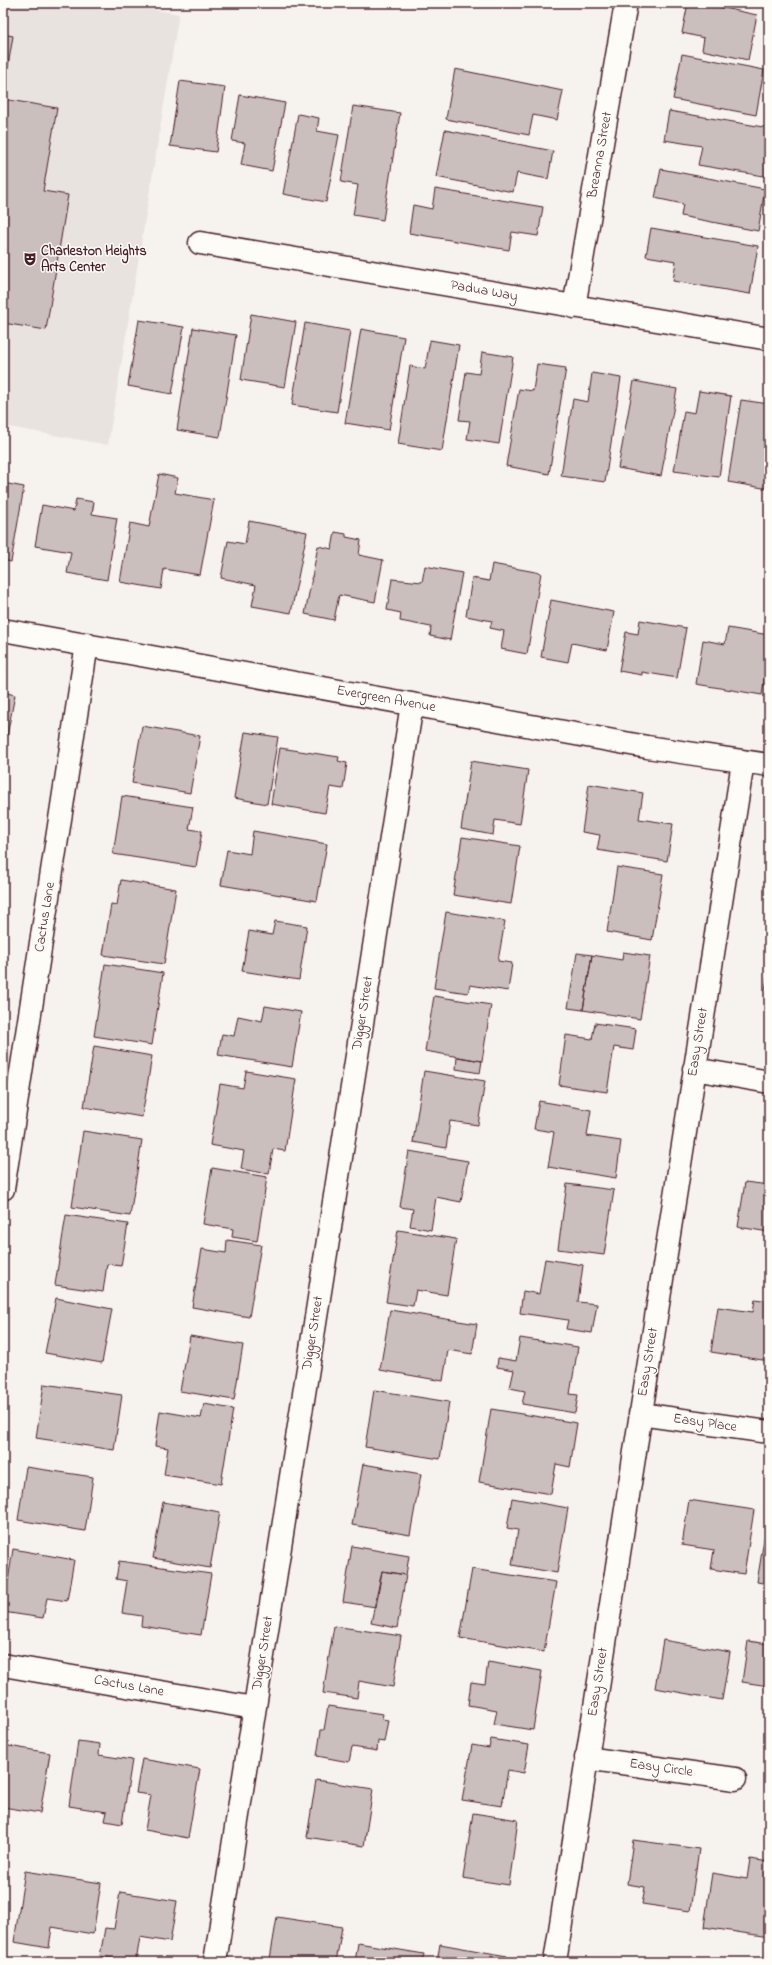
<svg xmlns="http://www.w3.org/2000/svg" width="772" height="1965" font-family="'Indie Flower',sans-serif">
<rect width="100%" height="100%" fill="#f6f3ef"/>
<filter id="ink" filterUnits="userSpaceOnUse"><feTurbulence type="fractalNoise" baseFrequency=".025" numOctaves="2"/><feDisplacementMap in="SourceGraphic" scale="8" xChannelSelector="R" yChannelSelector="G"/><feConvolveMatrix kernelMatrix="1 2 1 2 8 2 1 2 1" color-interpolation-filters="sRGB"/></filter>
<g filter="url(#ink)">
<path fill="#e9e3e0" d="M3,3H118L179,14L108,445L3,426Z"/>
<path fill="#cbbfbe" stroke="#4a1f2b" d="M688,3H701L757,15L748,60L702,50L704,38L682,33Z
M738,3H760L759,7Z
M3,34L13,36L3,96Z
M682,54L764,70L756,115L673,99Z
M455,69L563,91L557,120L533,115L529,135L446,119Z
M180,81L225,87L216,152L170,146Z
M240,95L285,103L272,171L241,165L245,143L232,141Z
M3,99L57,108L43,191L68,195L46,330L3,323Z
M353,106L400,113L383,220L353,215L358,185L341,182Z
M669,111L769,128V177L698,165L702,146L664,140Z
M298,114L319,118L317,131L339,135L326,202L283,194Z
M445,130L553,151L548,179L517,173L513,192L436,177Z
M661,169L765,189L758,231L681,216L683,204L655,198Z
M435,189L543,207L538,236L512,232L509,250L409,233L413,205L432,209Z
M651,228L758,246L750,294L673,281L676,261L646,256Z
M251,314L296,322L285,387L241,380Z
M139,320L184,327L172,394L128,386Z
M305,323L350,331L337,412L292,405Z
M193,328L236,335L220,437L177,430Z
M361,329L404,337L389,430L345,423Z
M430,340L459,345L442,451L398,444L410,366L425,369Z
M482,352L513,357L499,444L467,439L470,421L459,420L466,372L479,374Z
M537,364L566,368L549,474L506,466L519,389L533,391Z
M592,373L621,378L605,482L561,476L573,399L588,402Z
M634,381L677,389L661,476L618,468Z
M699,391L731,396L719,477L674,471L684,411L695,413Z
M741,400L769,404V489L728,482Z
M159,474L178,478L175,493L214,500L200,575L164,569L161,589L120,582L130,523L149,527Z
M3,483L24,487L11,562L3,560Z
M76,499L94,502L92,514L117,518L107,580L67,573L71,552L35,546L42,505L74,511Z
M249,521L307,532L291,613L252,606L256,585L221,578L228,541L245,544Z
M335,532L346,534V537L361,540L359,555L383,560L375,602L339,595L334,620L305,614L318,546L332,549Z
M492,564L541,573L527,654L501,649L504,631L490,628L492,621L466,616L472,578L489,581Z
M425,566L462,573L450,640L430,636L431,627L400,621L401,613L387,610L392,579L422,582Z
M551,600L614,612L607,650L572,643L568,662L541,657Z
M640,620L686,628L677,678L642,672V675L619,671L626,632L638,634Z
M728,628L769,635V648L762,695L696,684L703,640L725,644Z
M3,692L15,695L5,746H3Z
M142,726L200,736L190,793L132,783Z
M245,732L278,737L267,804L234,798Z
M280,748L339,757L338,761L347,763L343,789L330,787L325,813L271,804Z
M471,761L528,770L520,824L495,820L493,835L461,829Z
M589,784L643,793L639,819L673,824L667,861L597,850L600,835L582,832Z
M122,796L193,807L189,829L202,831L196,867L113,854Z
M253,831L327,844L317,901L221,885L227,850L250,854Z
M462,837L520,846L511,904L453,895Z
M617,867L663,874L652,940L607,932Z
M121,880L176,889L164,964L103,955L111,904L117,905Z
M446,912L505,921L498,961L512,963L508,991L470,985L468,993L434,988Z
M275,921L307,926L299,980L242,971L249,931L272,935Z
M623,952L650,956L640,1019L583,1010L592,955L622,960Z
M577,953L592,955L583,1010L568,1008Z
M105,964L163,973L152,1045L94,1036Z
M769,967V991L765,990Z
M434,996L491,1005L482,1061L425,1051Z
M265,1006L301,1012L292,1067L218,1055L222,1034L234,1036L238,1016L262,1021Z
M595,1023L636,1029L633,1050L614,1047L607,1092L559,1085L566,1035L592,1039Z
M94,1046L152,1056L142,1117L84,1107Z
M457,1057L482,1061L480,1073L456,1069Z
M246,1071L296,1079L285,1151L273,1149L269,1174L241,1169L244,1151L210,1145L220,1084L243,1088Z
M424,1071L485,1081L478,1125L450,1121L446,1148L413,1142Z
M539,1101L591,1110L587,1136L621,1141L616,1178L548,1167L554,1132L534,1129Z
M83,1131L142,1140L130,1216L72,1207Z
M409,1151L468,1161L461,1202L436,1197L431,1230L410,1226L413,1209L400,1207Z
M212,1168L267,1177L257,1241L232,1237L233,1229L203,1224Z
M745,1182L769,1185V1232L738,1227Z
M567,1184L614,1190L604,1255L558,1249Z
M66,1215L128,1224L121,1266L107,1264L103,1292L55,1285Z
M398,1230L456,1239L447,1295L416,1290L413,1306L386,1302Z
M227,1240L261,1245L249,1317L192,1307L202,1249L226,1253Z
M545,1259L583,1265L578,1302L597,1304L592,1333L566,1329L568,1320L520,1313L523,1291L539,1294Z
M56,1298L112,1309L102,1363L45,1353Z
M755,1299L769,1301V1361L711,1352L718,1307L753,1312Z
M390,1310L477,1324L472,1354L448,1350L443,1381L380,1370Z
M190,1336L243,1345L234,1400L180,1391Z
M520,1338L578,1347L570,1394L578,1395L575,1413L522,1404L525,1391L510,1388L514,1370L497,1367L498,1358L516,1361Z
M44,1384L122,1395L114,1450L36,1438Z
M374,1390L449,1402L440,1459L365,1447Z
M204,1404L233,1409L221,1484L164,1475L168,1448L155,1446L160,1411L201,1418Z
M491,1409L577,1423L570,1467L556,1464L551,1494L479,1482Z
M363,1464L421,1474L410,1535L352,1525Z
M26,1467L93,1477L85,1531L18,1520Z
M512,1498L568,1508L557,1573L512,1565L518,1530L507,1528Z
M689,1500L754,1510L744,1574L711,1569L714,1550L682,1545Z
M163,1502L220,1512L210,1568L153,1558Z
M765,1533L769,1534V1584L757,1582Z
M352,1546L409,1556L406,1575L382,1571L376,1607L343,1602Z
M13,1549L74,1560L67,1601L47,1598L43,1618L3,1612Z
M119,1561L211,1574L201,1635L141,1626L142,1616L122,1613L127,1581L116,1579Z
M472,1569L556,1582L544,1652L460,1638Z
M382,1571L406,1575L397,1628L371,1623Z
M334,1626L401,1636L393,1687L359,1681L357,1698L323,1693Z
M663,1640L730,1652L722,1700L655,1688Z
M748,1641L769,1644V1686L742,1682Z
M488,1662L542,1671L533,1730L494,1724L497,1710L468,1705L471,1682L485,1684Z
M328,1706L383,1714L382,1719L388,1720L384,1742L378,1741L377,1751L352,1747L349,1762L317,1756L321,1730H324Z
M491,1739L529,1745L524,1773L508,1770L502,1806L462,1800L472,1745L489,1748Z
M78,1741L100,1744L99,1755L132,1760L122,1824L105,1821L107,1812L69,1806Z
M3,1745L50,1753L40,1813L3,1807Z
M142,1759L200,1769L188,1838L145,1830L151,1795L136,1793Z
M316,1780L373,1789L364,1846L307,1837Z
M473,1813L518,1820L509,1885L463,1878Z
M633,1840L699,1849L690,1911L642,1904L645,1887L627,1884Z
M750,1859L769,1862V1937L704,1927L712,1873L747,1879Z
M25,1871L101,1883L93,1934L52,1927L49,1948L14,1942Z
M120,1892L177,1901L170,1942L140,1937L136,1962L100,1956L105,1928L114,1929Z
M277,1917L342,1927L336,1962H291L270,1959Z
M358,1943L424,1954L422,1962H355Z
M440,1944L507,1956L506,1962H437Z"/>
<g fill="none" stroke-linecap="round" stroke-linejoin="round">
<g stroke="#4a1f2b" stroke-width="25">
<path id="street" d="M200,243L769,339
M574,307L626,3
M3,630L647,747L769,765
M694,1069L769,1082
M3,1189L87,644
M640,1414L769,1432
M3,1665L254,1708
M586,1758L735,1779
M215,1962L412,704
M555,1962L743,762"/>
</g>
<use href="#street" stroke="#fdfcf7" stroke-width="22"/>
</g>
</g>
<defs>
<g id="theatre-bare" transform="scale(1.08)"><path d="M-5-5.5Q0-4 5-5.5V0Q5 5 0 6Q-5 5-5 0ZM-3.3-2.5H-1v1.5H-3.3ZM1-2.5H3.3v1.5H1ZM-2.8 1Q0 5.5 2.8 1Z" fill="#4a1f2b" stroke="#fdfcf7" stroke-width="2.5" paint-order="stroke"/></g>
</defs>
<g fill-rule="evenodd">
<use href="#theatre-bare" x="30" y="259"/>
</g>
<g text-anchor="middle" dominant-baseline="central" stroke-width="3" stroke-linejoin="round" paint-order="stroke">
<g font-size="14" fill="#4a1f2b" stroke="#fdfcf7">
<text transform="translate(600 155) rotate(-80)">Breanna Street</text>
<text transform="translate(484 291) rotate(10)">Padua Way</text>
<text transform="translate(386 699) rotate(10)">Evergreen Avenue</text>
<text transform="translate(45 917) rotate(-81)">Cactus Lane</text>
<text transform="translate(363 1013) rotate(-81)">Digger Street</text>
<text transform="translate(698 1042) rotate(-81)">Easy Street</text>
<text transform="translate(313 1333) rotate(-81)">Digger Street</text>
<text transform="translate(648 1362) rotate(-81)">Easy Street</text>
<text transform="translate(705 1423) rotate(8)">Easy Place</text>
<text transform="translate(263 1653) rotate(-81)">Digger Street</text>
<text transform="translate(598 1682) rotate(-81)">Easy Street</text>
<text transform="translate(129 1686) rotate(10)">Cactus Lane</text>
<text transform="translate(661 1768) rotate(8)">Easy Circle</text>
</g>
<g font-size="14" font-weight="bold" fill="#4a1f2b" stroke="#fdfcf7" text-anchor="start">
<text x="41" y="251">Charleston Heights<tspan x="41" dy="16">Arts Center</tspan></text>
</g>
</g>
<rect width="772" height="1965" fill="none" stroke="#fdfcf7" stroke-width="16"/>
<rect x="8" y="8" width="756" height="1949" fill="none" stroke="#4a1f2b" stroke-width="1.5" filter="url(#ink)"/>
</svg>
